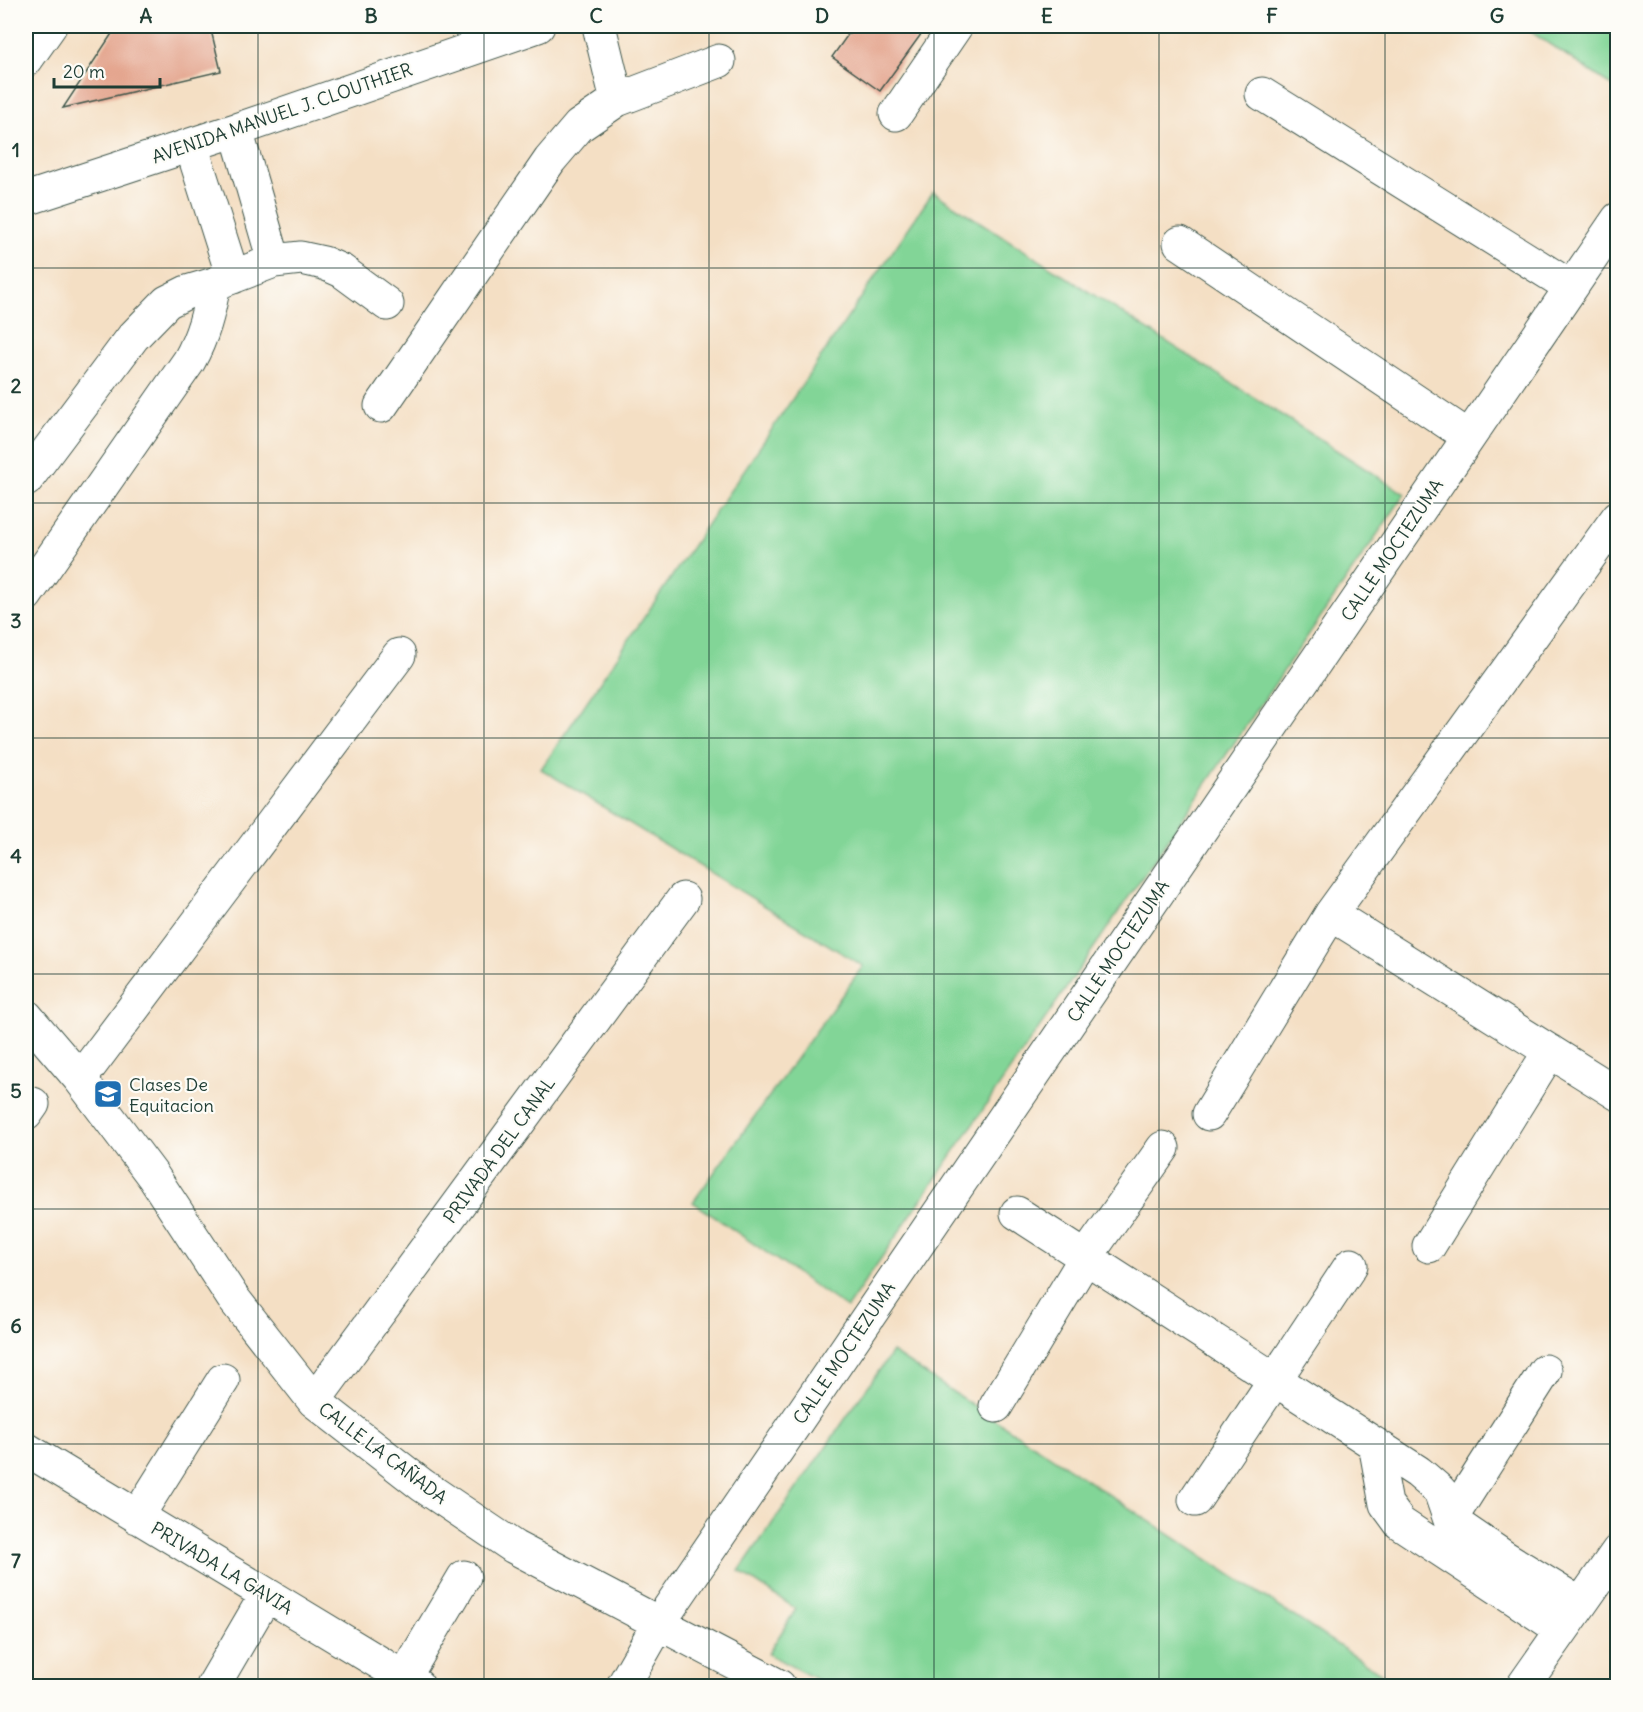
<svg xmlns="http://www.w3.org/2000/svg" width="1643" height="1712" font-family="Delius,sans-serif">
<rect width="100%" height="100%" fill="#fdfcf7"/>
<filter id="ink" filterUnits="userSpaceOnUse"><feTurbulence type="fractalNoise" baseFrequency=".0167" numOctaves="2"/><feDisplacementMap in="SourceGraphic" scale="12" xChannelSelector="R" yChannelSelector="G"/><feConvolveMatrix kernelMatrix="1 2 1 2 8 2 1 2 1" color-interpolation-filters="sRGB"/></filter>
<filter id="wash" filterUnits="userSpaceOnUse"><feTurbulence type="fractalNoise" baseFrequency=".008" numOctaves="4" result="noise"/><feDisplacementMap in="SourceGraphic" scale="24" xChannelSelector="R" yChannelSelector="G"/><feGaussianBlur stdDeviation="1.35" result="paint"/><feColorMatrix in="noise" values="0 0 0 0 0 0 0 0 0 0 0 0 0 0 0 0 0 1.4 0 .05"/><feComposite in="paint" operator="in"/></filter>
<g filter="url(#wash)">
<rect width="100%" height="100%" fill="#f4dfc4"/>
<path fill="#82d597" stroke="#508966" stroke-width="1.5" d="M1522,26H1617V89Z
M933,192L1405,494L847,1308L693,1202L863,966L541,769Z
M892,1352L1400,1686H829L768,1654L796,1609L739,1571Z"/>
<g id="blocks">
<path fill="#e4a68f" d="M117,26H210L221,71L63,108Z
M854,26H927L880,91L832,57Z"/>
</g>
</g>
<g filter="url(#ink)">
<use href="#blocks" fill-opacity="0" stroke="#3f554a" stroke-width="1.5"/>
<g fill="none" stroke-linecap="round" stroke-linejoin="round">
<g stroke="#3f554a" stroke-width="35">
<path id="minor" d="M599,26L617,100
M26,60L50,26
M1262,94L1571,287
M896,114L956,26
M236,130L274,261
M191,145L233,277
M26,199L236,130L538,26
M1180,243L1469,437
M381,406L550,160L579,126L617,100L719,61
M26,480L133,337L167,302L187,292L214,284L274,261L301,258L324,263L342,271L387,304
M26,595L189,361C203,336 209,312 214,284
M1331,914L1618,1094
M26,1016L80,1079L153,1176L233,1298L314,1401L422,1485L514,1547L779,1686
M80,1079L399,655
M26,1114L33,1104
M1209,1114L1331,914L1618,517
M1017,1213L1418,1472L1440,1491L1450,1520L1504,1557L1580,1604
M1429,1246L1550,1051
M314,1401L683,899
M996,1406L1086,1257L1163,1148
M1375,1444L1386,1504L1400,1523L1562,1630
M26,1449L418,1686
M1195,1500L1351,1265
M137,1517L223,1380
M1450,1520L1545,1371
M404,1678L464,1577
M213,1686L266,1595
M623,1686L659,1623L1618,219
M1523,1686L1618,1551"/>
</g>
<use href="#minor" stroke="#fff" stroke-width="33"/>
</g>
</g>
<path fill="none" stroke="#1f3d34" stroke-width="1.5" stroke-opacity="0.55" d="M258,26V1686M484,26V1686M709,26V1686M934,26V1686M1159,26V1686M1385,26V1686M26,268H1618M26,503H1618M26,738H1618M26,974H1618M26,1209H1618M26,1444H1618"/>
<defs>
<g id="school-square" transform="scale(1.5)"><rect x="-9" y="-9" width="18" height="18" rx="4" fill="#1f6fb2" stroke="#fdfcf7"/><path d="M0-5L7-2L0 1L-7-2ZM-4 1L0 2.5L4 1V4Q0 6-4 4Z" fill="#fff"/></g>
</defs>
<g fill-rule="evenodd">
<use href="#school-square" x="108" y="1094"/>
</g>
<g text-anchor="middle" dominant-baseline="central" stroke-width="4.5" stroke-linejoin="round" paint-order="stroke">
<g font-size="18" fill="#1f3d34" stroke="#fdfcf7">
<text transform="translate(282 113) rotate(-19)">AVENIDA MANUEL J. CLOUTHIER</text>
<text transform="translate(1392 550) rotate(-56)">CALLE MOCTEZUMA</text>
<text transform="translate(1118 951) rotate(-56)">CALLE MOCTEZUMA</text>
<text transform="translate(499 1150) rotate(-54)">PRIVADA DEL CANAL</text>
<text transform="translate(844 1353) rotate(-56)">CALLE MOCTEZUMA</text>
<text transform="translate(383 1453) rotate(37)">CALLE LA CAÑADA</text>
<text transform="translate(222 1568) rotate(31)">PRIVADA LA GAVIA</text>
</g>
<g font-size="18" fill="#1f3d34" stroke="#fdfcf7" text-anchor="start">
<text x="129" y="1084">Clases De<tspan x="129" dy="21">Equitacion</tspan></text>
</g>
</g>
<rect width="1643" height="1712" fill="none" stroke="#fdfcf7" stroke-width="66"/>
<path d="M54 78v9h106v-9" fill="none" stroke="#1f3d34" stroke-width="3"/>
<text x="63" y="78" font-size="18" fill="#1f3d34" stroke="#fdfcf7" stroke-width="4.5" paint-order="stroke">20 m</text>
<rect x="33" y="33" width="1577" height="1646" fill="none" stroke="#1f3d34" stroke-width="2"/>
<g font-size="20" text-anchor="middle" font-weight="bold" fill="#1f3d34">
<text x="146" y="23">A</text>
<text x="371" y="23">B</text>
<text x="596" y="23">C</text>
<text x="822" y="23">D</text>
<text x="1047" y="23">E</text>
<text x="1272" y="23">F</text>
<text x="1497" y="23">G</text>
<text x="16" y="157">1</text>
<text x="16" y="393">2</text>
<text x="16" y="628">3</text>
<text x="16" y="863">4</text>
<text x="16" y="1098">5</text>
<text x="16" y="1333">6</text>
<text x="16" y="1568">7</text>
</g>
</svg>
